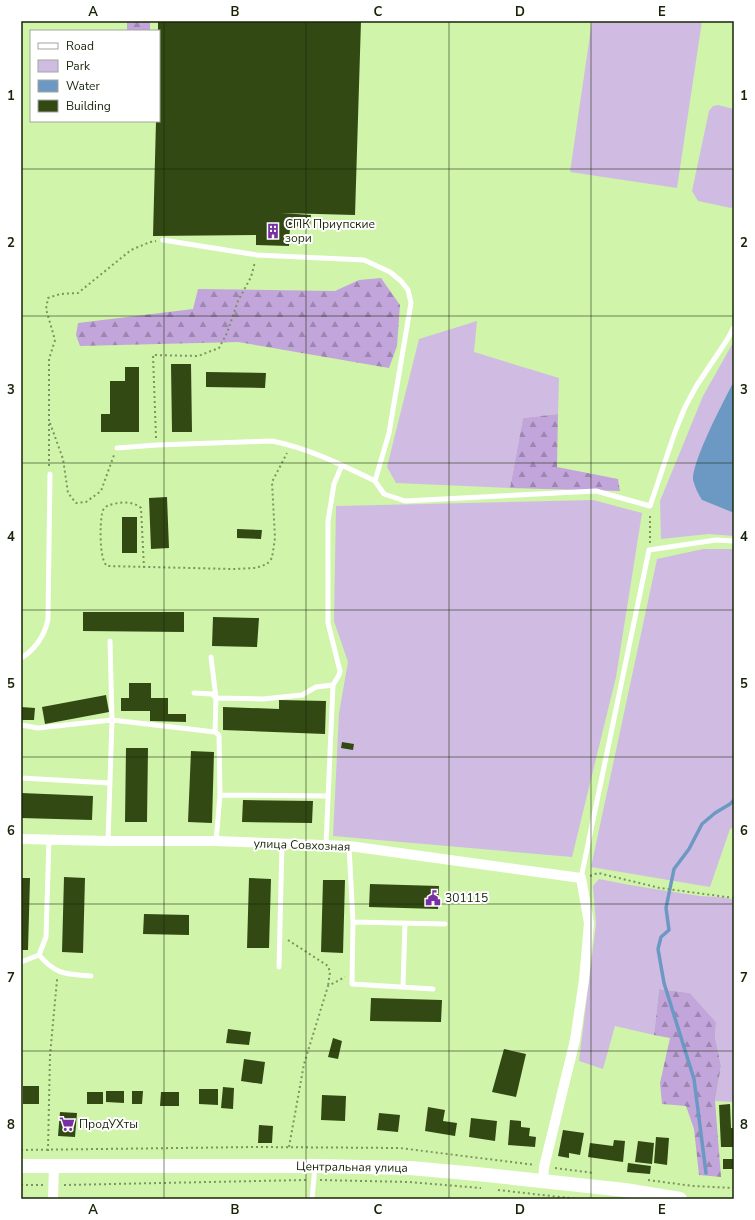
<svg xmlns="http://www.w3.org/2000/svg" width="755" height="1220" font-family="'Nunito Sans',sans-serif">
<defs>
<pattern id="forest-firs" width="22" height="20" patternUnits="userSpaceOnUse"><rect width="22" height="20" fill="#c2a5db"/><path d="M5 1l3.5 6h-7zM16 11l3.5 6h-7z" fill="#9d86b0"/></pattern>
</defs>
<rect width="100%" height="100%" fill="#d0f4aa"/>
<path fill="#d0bce2" d="M592,21H702L677,188L570,172Z
M718,105L734,109V206L731,208L698,201L692,191L709,111L713,106Z
M477,321L474,352L559,378L558,414L523,418L510,488L396,483L387,467L419,339Z
M734,341V381L719,410L697,462L702,500L734,513V536L709,534L661,539L660,501L703,396Z
M593,500L642,513L616,677L572,857L333,836L339,713L348,662L334,621L336,506Z
M703,549H734V827L730,829L710,887L591,867L657,559Z
M599,879C633,886 667,891 700,896C710,897 726,896 734,900V1102L715,1101L721,1066L715,1037L716,1022L690,993L659,989L654,1035L615,1026L603,1069L579,1061L596,924L593,886Z"/>
<path fill="url(#forest-firs)" d="M127,21H150V31H127Z
M381,278L400,305L397,346L389,368L238,342L80,346L76,335L78,323L193,309L198,289L335,291L359,280Z
M558,414L557,467L618,479L620,491L510,488L523,418Z
M659,989L690,993L716,1022L715,1037L721,1066L715,1101L721,1177L699,1175L694,1129L686,1106L662,1104L660,1083L670,1038L654,1035Z"/>
<path fill="#6c98c4" d="M734,381V513L702,500C698,494 695,487 693,480C691,463 725,398 734,381Z"/>
<g fill="none" stroke-linecap="round" stroke-linejoin="round">
<path stroke="#6c98c4" stroke-width="3.5" d="M706,1173L694,1079L664,983L658,949L661,937L669,930L666,908L674,869L689,849L702,824L715,813L730,804L734,800"/>
</g>
<path fill="#324913" d="M158,21H361L355,215L281,213L311,215L310,227L290,226L289,246L256,245V235L153,236L156,121H159V31H158Z
M171,364H191L192,432H172Z
M125,367H139V432H101V414H110V381H125Z
M206,372L266,373L265,388L206,387Z
M167,497L169,548L151,549L149,498Z
M122,517H137V553H122Z
M237,529L262,530L261,539L237,538Z
M83,612H184V632L83,631Z
M213,617L259,618L257,647L212,646Z
M129,683H151V698H168V714H186V722L150,721V711H121V698H129Z
M106,695L109,712L45,724L42,707Z
M279,700L326,701L325,734L223,730V707L279,709Z
M21,707L35,708L34,720H21Z
M342,742L354,744L353,750L341,748Z
M126,748H148L147,822H125Z
M191,751L214,752L212,823L188,822Z
M21,793L93,796L92,820L21,818Z
M243,800L313,801L312,823L242,822Z
M64,877L85,878L83,953L62,952Z
M21,878H30L28,950H21Z
M249,878L271,879L269,948H247Z
M323,880H345L343,953L321,952Z
M370,884L439,886L438,909L369,907Z
M144,914L189,915V935L143,934Z
M371,998L442,1000L441,1022L370,1021Z
M228,1029L251,1032L249,1045L226,1043Z
M333,1038L342,1041L338,1059L328,1057Z
M504,1049L526,1054L516,1097L492,1092Z
M244,1059L265,1062L262,1084L241,1081Z
M23,1086H39V1104H23Z
M223,1087L234,1088L233,1109L221,1108Z
M199,1089H218V1105L199,1104Z
M106,1091H124V1103L106,1102Z
M132,1091H143L142,1104H132Z
M87,1092H103V1104H87Z
M161,1092H179V1106H160Z
M322,1095L346,1096L345,1121L321,1120Z
M730,1104L731,1128H734V1147H721L719,1105Z
M428,1107L445,1110L443,1121L457,1123L455,1136L425,1131Z
M60,1112L77,1113L75,1137L58,1136Z
M379,1113L400,1115L398,1132L377,1130Z
M471,1118L497,1121L495,1141L469,1137Z
M510,1120L521,1121V1127L530,1128L529,1136L536,1137L535,1147L508,1145Z
M259,1125L273,1126L272,1143H258Z
M563,1130L584,1133L580,1155L569,1153V1158L558,1156Z
M656,1137L669,1138L667,1165L654,1163Z
M614,1140L625,1141L623,1162L588,1157L590,1143L613,1146Z
M638,1141L654,1143L652,1164L635,1162Z
M723,1159H734V1169H723Z
M628,1163L651,1166L650,1174L627,1172Z"/>
<g fill="none" stroke-linecap="round" stroke-linejoin="round">
<path stroke="#7b955f" stroke-width="2" stroke-dasharray="2 3" stroke-linecap="butt" d="M50,423L63,459L68,493L76,503L86,502L101,491L114,455
M156,438L153,355L198,356L219,348L227,333L238,301L251,277L255,262
M49,466V359L55,340L46,309L48,298L60,294L78,293L131,250L150,242L156,241
M650,543V513
M144,568L141,508C132,500 117,502 107,506C104,508 102,511 102,514C100,524 99,559 107,566L233,569L256,568L267,564L272,558L275,538L272,482L287,453
M590,876L598,873L660,888L734,898
M288,940L328,966L330,972L328,986
M289,1147L304,1064L328,986L345,977
M21,1150L256,1147L400,1148L535,1165
M48,1151L50,1055L57,980H59
M555,1168L594,1173
M320,1180L409,1182L481,1188
M648,1180L693,1186L734,1188
M21,1185H44
M64,1185L306,1180
M498,1190L578,1199"/>
<path stroke="#fff" stroke-width="5" d="M163,240L257,255L364,260L390,272L401,281L408,290L411,303L389,433L375,481L384,494L405,501L596,491L650,506L675,432L685,407L697,385L727,340L734,327
M117,448L157,445L272,441C308,448 342,465 375,481
M211,657L216,698
M21,658C35,650 45,635 48,619L50,474
M333,685L339,675L340,671L328,623V521L334,484L342,465
M194,693L212,694L216,698
M21,725L38,728L112,720L215,732L216,698L263,699L302,695L316,687L333,685L326,844
M215,732L219,735L220,795L216,841
M21,778L110,783
M220,795L328,796
M108,841L112,720L110,641
M349,846L353,922L352,984L433,989
M581,878L649,550L716,540L734,541
M353,922L445,924
M39,955C56,975 66,974 91,976
M21,962L39,955L46,937L49,839
M279,967L282,844
M403,987L405,923
M312,1199L315,1167"/>
<path stroke="#fff" stroke-width="10" d="M21,839L108,841H216L349,846L581,878L589,923L584,980L575,1040L544,1167L543,1181
M53,1199L54,1166"/>
<path stroke="#fff" stroke-width="14" d="M21,1166H315L410,1168L477,1174L625,1190L680,1199"/>
</g>
<path fill="none" stroke="#172407" stroke-width="1" stroke-opacity="0.55" d="M164,21V1199M306,21V1199M449,21V1199M591,21V1199M21,169H734M21,316H734M21,463H734M21,610H734M21,757H734M21,904H734M21,1051H734"/>
<defs>
<g id="building-bare" transform="scale(1.2)"><path d="M-4-6H4V6H1V3H-1V6H-4ZM-2.5-4.3h1.7v1.8h-1.7ZM.8-4.3h1.7v1.8H.8ZM-2.5-1h1.7V.8h-1.7ZM.8-1h1.7V.8H.8Z" fill="#772fa3" stroke="#fff" stroke-width="2.5" paint-order="stroke"/></g>
<g id="civic-bare" transform="scale(1.2)"><path d="M-.6-6.5H3V-4.5H.6V-3L4-1V1h2V6H-6V1h2V-1L-.6-3ZM-1.2 2.5V6h2.4V2.5Z" fill="#772fa3" stroke="#fff" stroke-width="2.5" paint-order="stroke"/></g>
<g id="supermarket-bare" transform="scale(1.2)"><path d="M-6-5.5h2.5l.6 2H6L4.5 2H-2.5L-4.4-4H-6ZM-1.5 3.2a1.3 1.3 0 1 0 .1 0ZM3 3.2a1.3 1.3 0 1 0 .1 0Z" fill="#772fa3" stroke="#fff" stroke-width="2.5" paint-order="stroke"/></g>
</defs>
<g fill-rule="evenodd">
<use href="#building-bare" x="273" y="231"/>
<use href="#civic-bare" x="433" y="898"/>
<use href="#supermarket-bare" x="67" y="1124"/>
</g>
<g text-anchor="middle" dominant-baseline="central" stroke-width="4" stroke-linejoin="round" paint-order="stroke">
<g font-size="12" fill="#172407" stroke="#fff" text-anchor="start">
<text x="285" y="224">СПК Приупские<tspan x="285" dy="14">зори</tspan></text>
<text x="445" y="898">301115</text>
<text x="79" y="1124">ПродУХты</text>
</g>
<g font-size="12" fill="#172407" stroke="#fff">
<text transform="translate(302 845) rotate(2)">улица Совхозная</text>
<text transform="translate(352 1167) rotate(1)">Центральная улица</text>
</g>
</g>
<rect width="755" height="1220" fill="none" stroke="#ffffff" stroke-width="44"/>
<rect x="30" y="30" width="130" height="92" fill="#ffffff" stroke="#a2a79c"/>
<rect x="38" y="43" width="20" height="6" fill="#ffffff" stroke="#a2a79c"/>
<text x="66" y="50" font-size="12" fill="#172407">Road</text>
<rect x="38" y="60" width="20" height="12" fill="#d0bce2" stroke="#a2a79c"/>
<text x="66" y="70" font-size="12" fill="#172407">Park</text>
<rect x="38" y="80" width="20" height="12" fill="#6c98c4" stroke="#a2a79c"/>
<text x="66" y="90" font-size="12" fill="#172407">Water</text>
<rect x="38" y="100" width="20" height="12" fill="#324913" stroke="#a2a79c"/>
<text x="66" y="110" font-size="12" fill="#172407">Building</text>
<rect x="22" y="22" width="711" height="1176" fill="none" stroke="#172407" stroke-width="1.5"/>
<g font-size="13" text-anchor="middle" font-weight="bold" fill="#172407">
<text x="93" y="16">A</text>
<text x="235" y="16">B</text>
<text x="378" y="16">C</text>
<text x="520" y="16">D</text>
<text x="662" y="16">E</text>
<text x="11" y="100">1</text>
<text x="744" y="100">1</text>
<text x="11" y="247">2</text>
<text x="744" y="247">2</text>
<text x="11" y="394">3</text>
<text x="744" y="394">3</text>
<text x="11" y="541">4</text>
<text x="744" y="541">4</text>
<text x="11" y="688">5</text>
<text x="744" y="688">5</text>
<text x="11" y="835">6</text>
<text x="744" y="835">6</text>
<text x="11" y="982">7</text>
<text x="744" y="982">7</text>
<text x="11" y="1129">8</text>
<text x="744" y="1129">8</text>
<text x="93" y="1214">A</text>
<text x="235" y="1214">B</text>
<text x="378" y="1214">C</text>
<text x="520" y="1214">D</text>
<text x="662" y="1214">E</text>
</g>
</svg>
